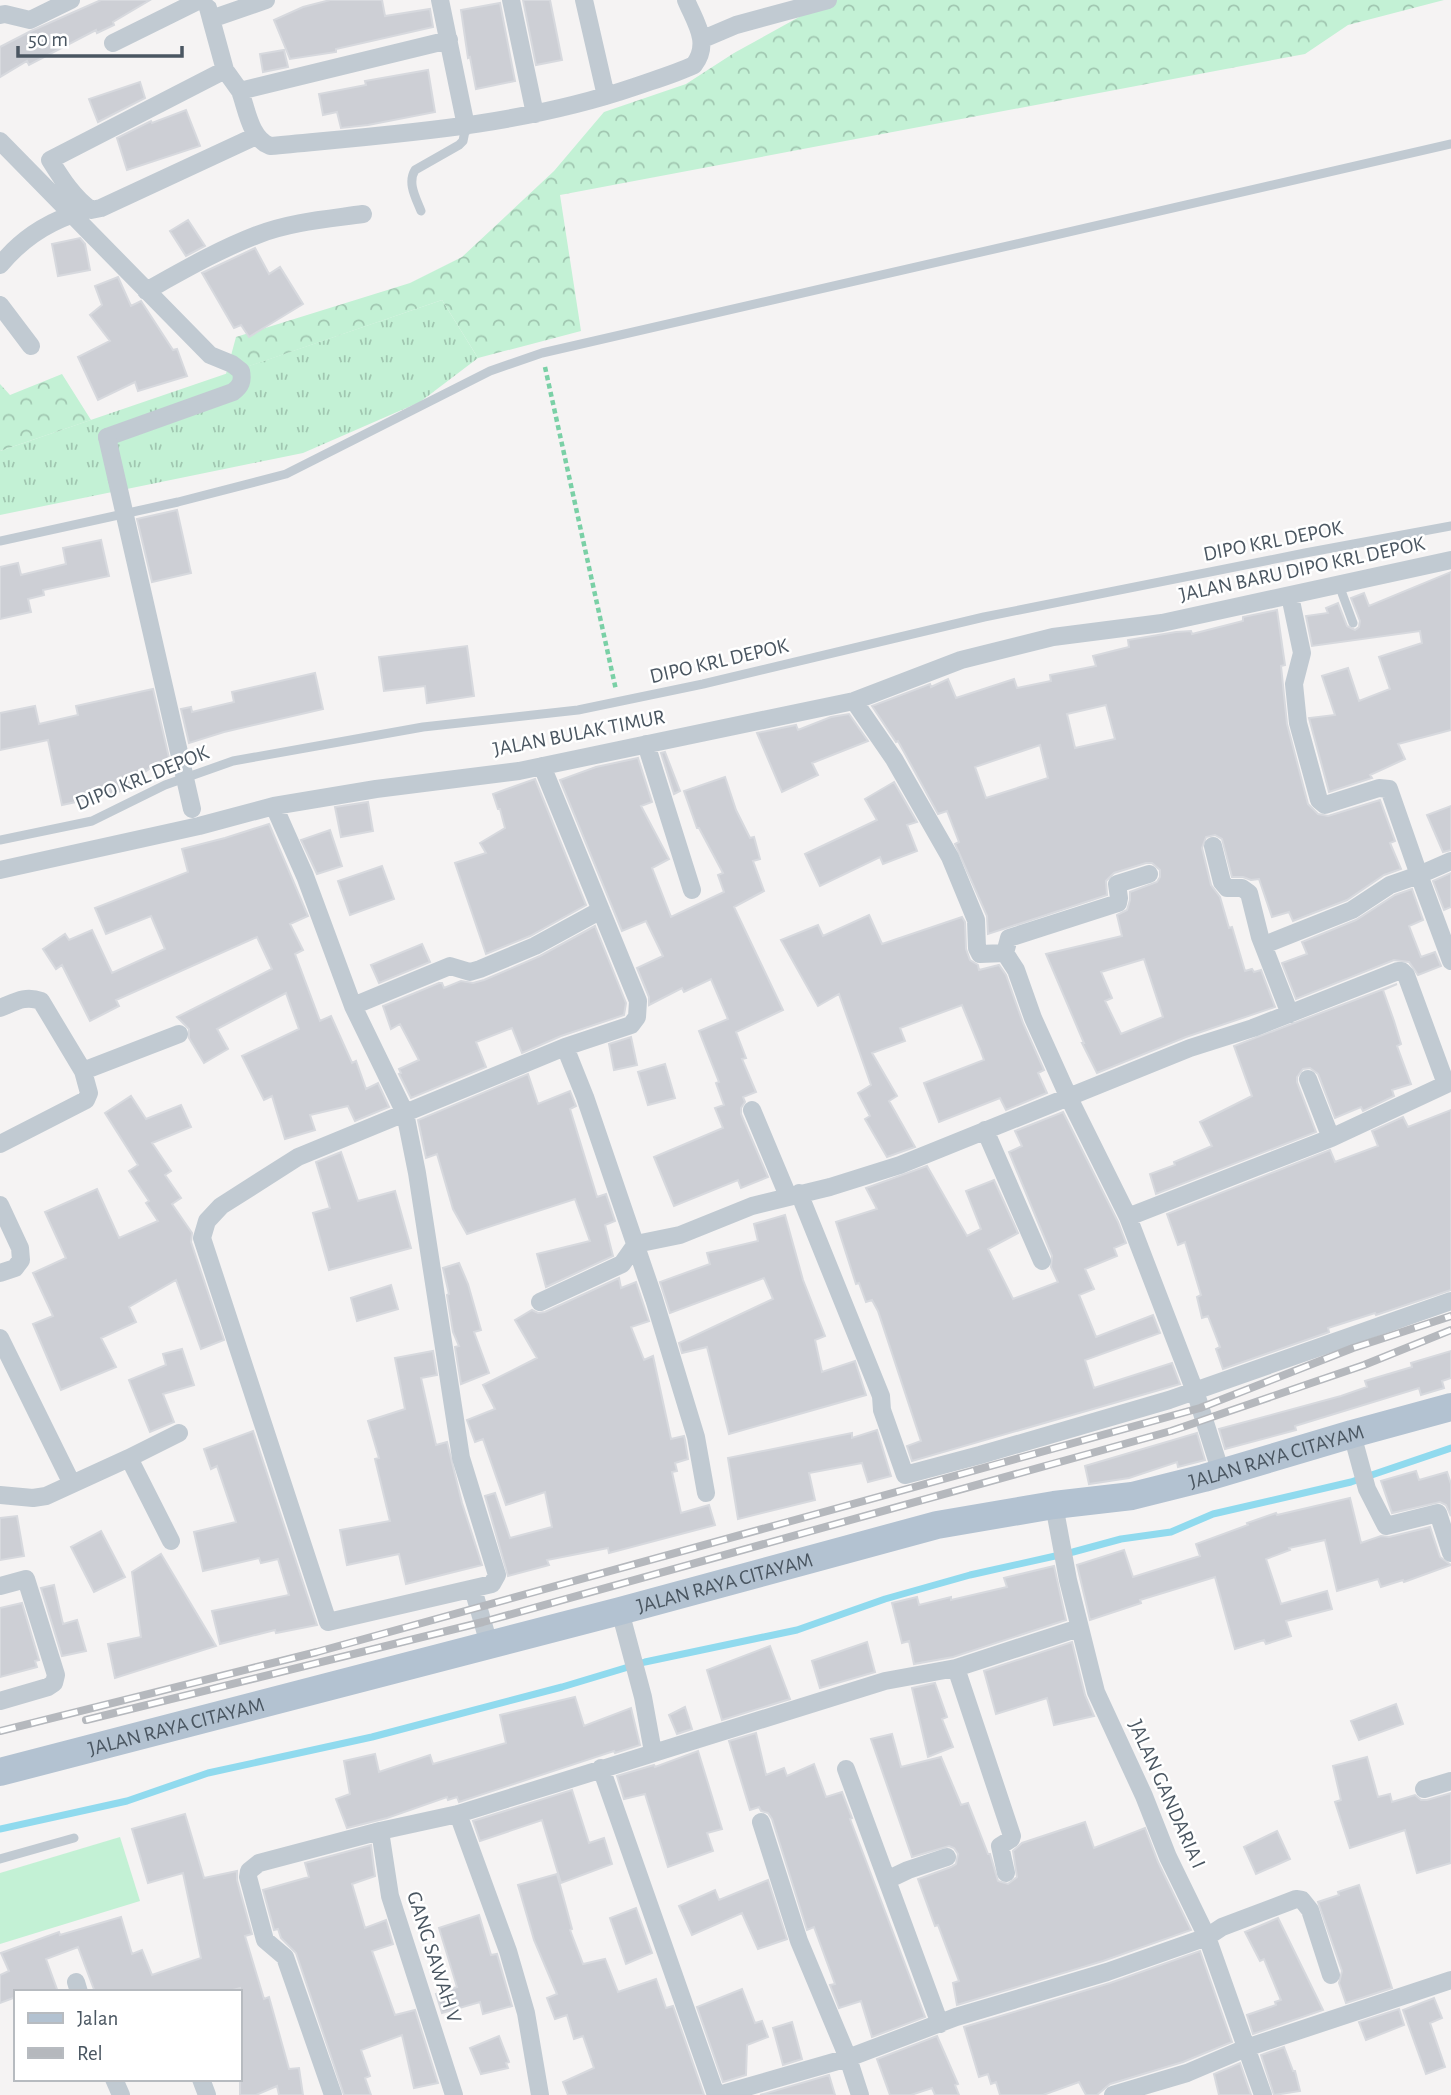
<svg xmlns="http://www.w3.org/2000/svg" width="1451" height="2095" font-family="'Alegreya Sans',sans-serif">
<defs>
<pattern id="grass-tufts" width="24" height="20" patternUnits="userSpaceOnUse" patternTransform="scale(1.75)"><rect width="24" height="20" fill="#c3f1d5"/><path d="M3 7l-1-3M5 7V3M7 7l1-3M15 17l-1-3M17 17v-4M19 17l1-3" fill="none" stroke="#a0c6b0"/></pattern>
<pattern id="forest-crowns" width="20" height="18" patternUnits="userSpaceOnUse" patternTransform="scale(1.75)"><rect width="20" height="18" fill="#c3f1d5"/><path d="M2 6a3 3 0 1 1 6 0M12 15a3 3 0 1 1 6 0" fill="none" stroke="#a0c6b0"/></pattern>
</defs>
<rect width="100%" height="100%" fill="#f5f3f3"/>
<path fill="url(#grass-tufts)" d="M442,300L478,358L420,402L303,453L0,515V451Z"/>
<path fill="url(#forest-crowns)" d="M835,0H1444L1348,25L1305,54L560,195L581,331L478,358L442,300L226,374L236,337L410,283L462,257L554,171L604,112L686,84L734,53L828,1Z
M62,374L91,420L0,451V384L10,395Z"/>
<path fill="#c3f1d5" d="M120,1837L140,1901L0,1944V1873Z"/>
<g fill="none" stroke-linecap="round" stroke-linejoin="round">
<path stroke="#90daee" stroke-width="7" d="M0,1829L127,1801L208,1773L372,1737L562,1687L645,1662L797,1630L885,1599L970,1575L1073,1552L1121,1539L1171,1532L1213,1514L1351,1482L1451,1448"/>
</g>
<path fill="#cdcfd5" stroke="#d7d9de" stroke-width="2" fill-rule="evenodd" d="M101,0H150L113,22L114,25L97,33L96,30L29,65L27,61L0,77V47L31,31Z
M330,0H382L385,16L430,9L433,27L336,49V52L290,59L274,20L303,7Z
M523,0H550L562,60L536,65Z
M500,3L515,81L476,89L470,57L468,58L461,10Z
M284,50L288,67L263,72L260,54Z
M428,70L435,112L368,125L341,128L337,112L323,115L319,94L366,85L365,81Z
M140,82L145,98L98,122L89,99Z
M186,110L200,146L127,170L117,138L151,121L152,123Z
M188,220L205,246L186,256L170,231Z
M80,238L85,244L90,270L58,276L52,244Z
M255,248L269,274L280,267L303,304L249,337L241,325L234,328L202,273Z
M118,277L131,306L141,301L173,350L177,349L187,376L138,391L135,382L98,400L78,357L110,341L90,315L102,305L95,286Z
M177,510L191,573L152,582L137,519Z
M101,540L109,576L43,590L44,595L28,599L31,612L0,619V567L18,563L21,575L66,564L63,548Z
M1451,572V730L1398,744L1405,759L1370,775L1372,778L1329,792L1309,718L1335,715L1322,676L1348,668L1359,701L1390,689L1379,657L1422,643L1420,631L1312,646L1306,616L1328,613L1326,608L1338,603L1347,626L1355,630L1359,627L1360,621L1351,598L1364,593L1369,606Z
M1277,610L1285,665L1281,666L1287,724L1308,804L1318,814L1328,816L1380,800L1395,841L1390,843L1401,869L1384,875L1347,900L1293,921L1289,912L1272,917L1259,879L1251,880L1243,877H1232L1222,839L1215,835L1206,837L1202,848L1211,885L1220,897L1229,928L1232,927L1245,971L1252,969L1254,972L1261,970L1275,1007L1186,1037L1097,1073L1082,1043H1084L1046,954L1122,936L1117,915L1127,910L1130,900V892L1157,882L1160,877V870L1152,863H1146L1114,873L1106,881L1107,895L988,934L987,916L955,844L959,842L947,811L938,814L898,741L896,742L872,706L930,684L931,687L948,679L956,698L1014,679L1017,688L1051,681L1050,675L1096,666L1093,656L1129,647L1128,640L1176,632L1191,631L1192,634L1243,621V617ZM1106,705L1115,739L1075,748L1067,714ZM1040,745L1048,778L986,798L975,767ZM1144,959L1163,1017L1121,1034L1105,1001L1112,998L1101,972Z
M467,646L474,696L427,703L425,686L384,691L379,657Z
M315,673L323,709L224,732L189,743L181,709L191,707L192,712L234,702L232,692Z
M153,689L170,762L153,766L117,793L62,805L48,740L0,750V713L35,706L39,724L78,715L76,706Z
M849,714L868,741L812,763L818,775L782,792L757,733L796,725L798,730L831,717Z
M665,752L680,791L674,794L661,753Z
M638,758L652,802L641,806L669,859L652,868L671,917L724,892L718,875L723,873L699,828H697L684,791L725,777L736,810L750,838L754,837L760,859L753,861L764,891L734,907L783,1010L736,1032L746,1058L742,1059L756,1092L743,1097L745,1102L741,1108V1114L768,1177L741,1188L738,1180L674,1206L654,1157L723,1128L715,1108L724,1105L716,1083L719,1082L699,1031L728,1019L711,979L684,992L682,988L649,1005V997L637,968L663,956L646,921L622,931L560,780L596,767Z
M535,779L586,905L530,936L486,954L455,863L486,853L480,843L505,828L500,809H498L493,794Z
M894,782L917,822L907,825L917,851L883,864L880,857L820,886L805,854L877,820L865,799Z
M368,802L373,831L341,837L335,807Z
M1451,806V850L1443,852L1427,815Z
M269,824L308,916L290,924L303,950L295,954L320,1021L331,1016L352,1063L356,1061L366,1089L378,1083L389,1107L355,1121L348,1106L310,1115L315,1130L285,1139L272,1096L264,1100L242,1056L299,1029L286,993L217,1029L228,1049L204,1063L189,1038V1029L177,1017L272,969L257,937L116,1000L119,1006L90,1021L62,965L56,969L43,949L65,934L69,940L92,930L112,973L165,949L151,916L106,934L95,908L188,872L182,849L225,838Z
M330,830L342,866L317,874L301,840Z
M382,866L394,899L350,915L338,881Z
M1451,873V907L1444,910L1433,881Z
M1412,889L1423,920L1409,926L1421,957L1435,952L1441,966L1418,975L1409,962L1394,960L1296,999L1282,963L1307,954L1302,942L1356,920L1395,895Z
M869,915L882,944L962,917L965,922L966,949L970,960L978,965L979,970L999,965L1006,975L1023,1023L1044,1070L1038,1073L1047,1093L1006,1110L1000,1098L939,1122L924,1083L984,1060L980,1049L962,1005L900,1028L905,1041L872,1053L897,1096L889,1101L915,1147L887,1157L865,1119L870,1116L858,1093L871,1085L839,994L818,1006L781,940L818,925L823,936Z
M595,926L626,1003L624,1015L561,1036L522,1053L512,1028L476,1042L486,1067L411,1098L399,1074L401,1073L399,1069L419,1060L400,1024L391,1029L383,1006L439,983H442L444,988L461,981L473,983L484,980L540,956Z
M422,944L430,962L379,983L371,965Z
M1397,984L1383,990L1394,1021L1401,1044L1397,1046L1411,1084L1392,1090L1394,1096L1363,1111L1361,1107L1335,1118L1318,1074L1310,1068L1303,1069L1297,1077V1082L1316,1132L1156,1194L1150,1174L1175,1165L1174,1162L1212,1146L1200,1122L1252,1096L1234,1046Z
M631,1037L637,1065L614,1070L609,1044Z
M665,1064L675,1098L648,1105L638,1072Z
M528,1074L538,1104L570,1091L576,1106L570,1109L597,1197L606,1194L615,1221L605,1225L613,1256L546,1287L537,1254L590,1241L575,1199L467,1234L453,1209L437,1154L426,1158L418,1120Z
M131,1096L146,1119L181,1105L191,1127L152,1143L171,1171L165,1175L181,1198L172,1204L192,1233L191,1242L224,1340L201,1349L176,1280L129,1307L136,1322L101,1338L116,1367L61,1390L33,1324L53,1316L33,1273L66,1258L45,1212L97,1189L119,1238L158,1221L146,1203L149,1201L129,1171L138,1165L105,1113Z
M1451,1110V1290L1376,1315L1375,1313L1328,1328L1329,1332L1223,1369L1216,1349L1220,1347L1208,1316L1202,1318L1197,1297L1201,1295L1185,1242L1178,1245L1167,1214L1330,1150L1335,1162L1378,1146L1372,1131L1403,1117L1408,1127Z
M1063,1112L1118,1222L1126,1243L1114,1248L1117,1256L1085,1269L1094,1289L1079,1295L1096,1337L1153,1315L1160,1333L1085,1360L1094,1388L1172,1363L1180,1384L912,1461L907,1446L921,1441L878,1311L872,1300L866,1302L859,1283L856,1284L836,1222L877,1209L866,1188L927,1166L967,1236L981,1229L966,1191L994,1180L1018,1233L988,1249L1013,1299L1058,1282L1051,1267L1052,1256L1009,1152L1022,1146L1015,1131Z
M341,1152L358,1201L395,1191L411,1248L329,1270L313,1213L330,1208L316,1162Z
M785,1215L803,1280L825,1336L815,1340L822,1372L855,1361L866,1395L729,1434L707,1347L682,1353L679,1343L773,1299L764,1278L670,1313L660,1282L710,1264L707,1253L758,1241L754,1224Z
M459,1263L468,1284L481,1330L474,1332L489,1373L461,1384L455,1347L459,1346L453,1332L447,1295L449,1294L443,1268Z
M619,1278L621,1288L636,1282L649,1321L631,1327L644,1360L653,1356L671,1439L684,1436L685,1440L688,1459L675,1463L677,1471L672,1472L681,1513L709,1505L715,1525L609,1553L608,1548L547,1560L549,1565L508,1576L485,1496L495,1493L510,1538L552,1527L545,1492L506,1505L483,1439L475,1442L467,1420L495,1409L483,1385L537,1358L515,1320L532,1310L538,1313L545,1312Z
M391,1285L398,1309L357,1321L351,1298Z
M182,1349L194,1385L163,1394L174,1422L150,1432L129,1380L166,1365L163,1354Z
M433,1351L437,1375L421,1378L436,1445L447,1442L462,1503L482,1565L406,1584L399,1554L347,1565L340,1530L390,1521L375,1459L379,1458L368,1421L405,1409L395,1358Z
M1451,1351V1378L1442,1381L1444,1388L1421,1395L1419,1388L1295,1426L1296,1430L1225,1449L1219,1429L1341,1396L1367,1387L1365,1381L1412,1367L1411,1363Z
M877,1430L891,1476L868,1482L862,1463L809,1473L815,1500L738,1519L728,1458L852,1433V1438Z
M253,1431L317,1625L276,1633L275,1630L220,1644L212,1611L289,1595L278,1559L261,1563L259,1558L203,1571L194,1532L236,1522L217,1466L211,1469L204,1449Z
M1197,1433L1205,1460L1178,1467L1177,1462L1129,1478L1089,1484L1085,1466Z
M1416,1471L1419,1480L1447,1472L1451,1484V1516L1446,1505L1440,1502L1392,1513L1381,1481Z
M1350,1498L1361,1543L1381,1536L1389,1537L1430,1527L1440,1557L1451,1565L1404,1582L1403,1580L1381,1587L1378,1579L1337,1591L1325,1540L1289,1548L1290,1550L1266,1559L1281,1604L1327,1591L1332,1609L1286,1621L1291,1636L1266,1644L1264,1640L1235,1649L1215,1577L1140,1600L1141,1603L1090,1620L1077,1565L1124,1550L1133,1577L1200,1556L1196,1544L1248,1525L1247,1523L1276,1513L1277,1515Z
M17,1516L24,1556L0,1560V1518Z
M101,1531L125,1577L94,1592L71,1547Z
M161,1554L216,1646L115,1678L108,1644L141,1637L132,1572Z
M1054,1566L1066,1620L953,1657L914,1664L909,1641L902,1643L892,1603L917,1597L919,1605L951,1597V1600L1007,1587L1004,1578Z
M54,1585L63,1624L77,1620L86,1651L62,1656L41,1588Z
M22,1603L39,1660L35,1661L37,1667L0,1677V1608Z
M867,1642L875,1672L820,1688L812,1661Z
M1072,1642L1085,1695L1094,1716L1054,1725L1047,1698L996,1714L984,1671Z
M770,1646L790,1699L722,1720L707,1670Z
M935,1683L947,1717L942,1719L953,1747L928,1757L912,1688Z
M575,1697L584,1726L631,1708L640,1745L615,1753L614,1751L459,1802L457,1797L448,1800L447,1797L387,1818L347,1828L336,1799L350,1794L344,1761L375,1754L379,1772L430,1755L433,1764L506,1743L500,1715Z
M1396,1704L1403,1724L1359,1740L1351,1721Z
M685,1707L692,1729L677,1734L669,1715Z
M756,1733L766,1775L784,1768L787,1776L814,1764L826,1797L842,1792L852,1818L850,1819L925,2017L872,2037L861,2001L839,2008L830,1985L835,1984L814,1927L807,1930L772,1819L768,1813L761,1811L759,1807L750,1810L729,1741Z
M892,1734L901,1767L941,1757L961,1805L968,1803L988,1854H990L998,1881L1008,1884L1017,1877L1013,1851L1022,1843L1085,1822L1094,1848L1145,1828L1158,1862L1191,1930L1103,1961L957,2005L953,1983L959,1981L938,1925L935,1926L918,1879L951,1867L956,1864L958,1854L954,1848L949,1846L912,1857L871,1739Z
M698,1751L722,1829L707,1833L713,1851L668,1867L645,1794L624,1799L617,1776L654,1765L655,1767Z
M1367,1757L1378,1797L1390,1794L1392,1802L1415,1795L1421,1800H1427L1451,1793V1863L1417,1873L1405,1830L1350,1848L1335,1802L1341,1800L1333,1766Z
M572,1790L589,1843L604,1838L612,1864L561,1883L542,1820L480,1841L473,1821Z
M185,1814L204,1878L237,1871V1880L252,1934L245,1936L264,1999L269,1997L289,2069L299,2068L303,2095H279L277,2086L256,2095H240V1988L226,1992H95L78,1947L46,1959L58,1992H16V1997L0,2003V1975L9,1971L1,1953L59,1932L60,1935L121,1917L132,1954L142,1950L152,1975L201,1958L183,1873L148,1883L132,1829Z
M1277,1831L1290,1859L1256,1874L1244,1847Z
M371,1845L375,1876L352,1884L365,1928L386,1920L393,1944L372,1951L395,2015L415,2010L438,2083L414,2088L402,2035L361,2050L370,2076L365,2078L371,2095H344L296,1953L281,1938L278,1929L274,1930L263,1890L309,1877L305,1863Z
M557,1874L572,1929L570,1930L583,1964L605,1959L618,1992L656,1979L666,2008L673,2006L704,2095H568L563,2082L594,2068L583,2036L574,2039L567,2015L555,2019L547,1998L557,1994L534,1940L518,1885Z
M768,1880L787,1939L758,1949L742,1913L692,1935L679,1906L715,1890L719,1900Z
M1359,1885L1392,1988L1346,2003L1339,1983L1342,1971L1318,1902L1339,1895L1338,1892Z
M636,1908L652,1953L626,1964L610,1918Z
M479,1915L491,1955L497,1954L512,2006L483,2014L480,2002L442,2013L436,1994L457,1987L439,1928Z
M1278,1918L1323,2010L1253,2034L1247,2015L1276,2005L1275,2002L1281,2000L1264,1959L1260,1961L1245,1932Z
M1200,1951L1232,2042L1183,2062L1110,2084L1097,2095H1086L1079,2082L1043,2095H1000L996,2082L991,2084L988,2074L979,2077L964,2027L1110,1983Z
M742,1989L755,2023L762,2021L768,2037L747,2045L746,2075L723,2082L697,2007Z
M1434,1998L1442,2018L1430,2023L1445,2067L1426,2074L1403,2010Z
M1399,2009L1404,2025L1366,2040L1359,2022Z
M792,2022L802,2059L783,2065L773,2028Z
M499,2036L509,2062L506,2063L508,2068L481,2074L470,2048Z
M937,2036L958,2084L955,2085L959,2095H935L932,2088L911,2095H890L877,2059Z
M1284,2047L1293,2071H1295L1300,2091L1274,2095L1261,2055Z
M1240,2063L1251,2095H1219L1214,2074Z
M829,2075L835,2095H760Z"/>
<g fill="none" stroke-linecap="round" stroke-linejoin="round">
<path stroke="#7ad0a6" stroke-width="4.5" stroke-dasharray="5 3.5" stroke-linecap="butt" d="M545,367L616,690"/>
<path stroke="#c1cad2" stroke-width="9" d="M421,211C416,198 407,183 415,170L459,145L463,141L466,126
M0,541L178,502L286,474L490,371L542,353L1451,144
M1339,585L1353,623
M0,840L92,821L165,785L233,761L423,727L578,710L703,684L984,617L1305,553L1451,526
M0,1859L74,1838"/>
<path stroke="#c1cad2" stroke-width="18" d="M440,0L466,126
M511,0L535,114
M584,0L606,96
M208,8L211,19L266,0
M0,15L5,14L30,20L71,0
M211,19L225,70L240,91L449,40
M703,39L736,25L828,0
M113,43L200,0
M225,70L50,160C62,179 73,197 91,210L101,208L256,136
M240,91C247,110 250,138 270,146C393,134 517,127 634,87C654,80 675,74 694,65C711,43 695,22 686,0
M0,141L210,355L232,364L241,371C243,381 241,386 233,392L107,437
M0,265C21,240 43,225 73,214
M146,291C182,271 218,250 257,235C290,222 328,219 363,214
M0,305L31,346
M854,701L894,759L950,857L976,920L977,948L980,954L1005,953L1016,970L1033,1018L1069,1098L1128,1217L1196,1394L1221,1473
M646,744L692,890
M274,806L305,876L353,1006L405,1113L565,1047L631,1025L637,1017L638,1001L542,766
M1213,846L1222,882L1227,888H1242L1249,893L1260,937L1290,1014
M1451,861L1419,875L1451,961
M0,870L199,826L274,806L376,789L519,771L854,701L961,660L1053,637L1162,623L1451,560
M1264,945L1352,910L1390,885L1419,875L1389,789L1379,788L1325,805L1319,800L1298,723L1294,684L1302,653L1290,596
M1005,953L1009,938L1118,903L1119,898L1117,884L1149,874
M353,1006L450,966L470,972L480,969L535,946L601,910
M0,1008C15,1002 25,995 41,1001L83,1071L179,1034
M565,1047L585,1097L654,1299L696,1437L706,1493
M1308,1079L1331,1138
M752,1110L788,1196
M405,1113L417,1173L461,1458L497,1575L492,1584L328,1622L202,1238L207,1221L221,1206L298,1157Z
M985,1130L1042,1261
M0,1144L86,1100L89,1093L83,1071
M799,1193L881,1396L882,1410L905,1475L980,1455L1169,1400L1451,1301
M0,1205L20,1248L21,1260L15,1268L0,1273
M1128,1217L1331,1138L1451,1082
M540,1302L622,1264L636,1244L680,1235L752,1206L830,1187L900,1165L1190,1048L1253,1028L1398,971H1402L1406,975L1446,1084
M0,1338L72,1484
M1352,1434L1367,1489L1386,1526L1438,1513L1451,1553
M129,1458L179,1433
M0,1495L33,1498L46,1496L129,1458L171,1541
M1054,1505L1068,1580L1096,1692L1144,1796L1168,1857L1207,1937L1263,2095
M0,1586L26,1579L56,1675L54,1683L48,1687L0,1701
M473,1589L489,1644
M620,1611L643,1697L653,1752
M956,1668L1012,1836L1011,1839L1000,1846L1006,1873
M601,1768L716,2095
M846,1769L940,2024
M1424,1789L1451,1781
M458,1814L508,1951L526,2013L540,2095
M761,1822L799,1941L848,2058L860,2095
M380,1831L390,1896L454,2095
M887,1880L908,1870L947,1857
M76,1982L79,1992
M114,2079L121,2095
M201,2079L207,2095
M333,2095L285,1957L265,1940L248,1877L249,1871L259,1863L380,1831L458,1814L885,1681L956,1668L1079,1628
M719,2095L848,2058L956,2017L1107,1972L1207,1937L1222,1927L1296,1899L1302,1900L1310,1910L1331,1975
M1113,2095L1187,2073L1246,2048L1451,1980"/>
<path stroke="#b3c2d1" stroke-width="28" id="s1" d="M0,1772L620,1611L937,1525L1054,1505L1132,1496L1204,1478L1352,1434L1451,1407"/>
<g stroke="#b5b8bd" stroke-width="8">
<path id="rail" d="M86,1720L483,1622L1171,1431L1364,1365L1451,1330
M0,1731L317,1652L1200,1408L1353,1348L1451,1316"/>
</g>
<use href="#rail" stroke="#fff" stroke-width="5" stroke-dasharray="16" stroke-linecap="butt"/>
<path stroke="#c1cad2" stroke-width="18" d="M107,437L192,809"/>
</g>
<g text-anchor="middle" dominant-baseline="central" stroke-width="5" stroke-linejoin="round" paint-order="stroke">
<g font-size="21" fill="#4a5661" stroke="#fff">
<text transform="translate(1273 541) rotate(-11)">DIPO KRL DEPOK</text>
<text transform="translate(1302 569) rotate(-12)">JALAN BARU DIPO KRL DEPOK</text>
<text transform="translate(719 661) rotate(-13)">DIPO KRL DEPOK</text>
<text transform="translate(579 733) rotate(-11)">JALAN BULAK TIMUR</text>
<text transform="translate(142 778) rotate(-22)">DIPO KRL DEPOK</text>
<text stroke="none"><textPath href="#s1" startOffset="1316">JALAN RAYA CITAYAM</textPath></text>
<text stroke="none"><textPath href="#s1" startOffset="749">JALAN RAYA CITAYAM</textPath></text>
<text stroke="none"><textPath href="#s1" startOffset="182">JALAN RAYA CITAYAM</textPath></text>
<text transform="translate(1167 1794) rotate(66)">JALAN GANDARIA I</text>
<text transform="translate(434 1957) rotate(72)">GANG SAWAH V</text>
</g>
</g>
<rect x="14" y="1990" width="228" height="91" fill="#ffffff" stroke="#b7bbc0" stroke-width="2"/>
<rect x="28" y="2013" width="35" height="10" fill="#b3c2d1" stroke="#b7bbc0" stroke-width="2"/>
<text x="77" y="2025" font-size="21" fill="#4a5661">Jalan</text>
<rect x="28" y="2048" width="35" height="10" fill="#b5b8bd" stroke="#b7bbc0" stroke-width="2"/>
<text x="77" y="2060" font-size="21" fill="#4a5661">Rel</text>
<path d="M18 46v10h164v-10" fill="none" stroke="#4a5661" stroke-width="3.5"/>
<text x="28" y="46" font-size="21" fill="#4a5661" stroke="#ffffff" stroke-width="5" paint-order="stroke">50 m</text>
</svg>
